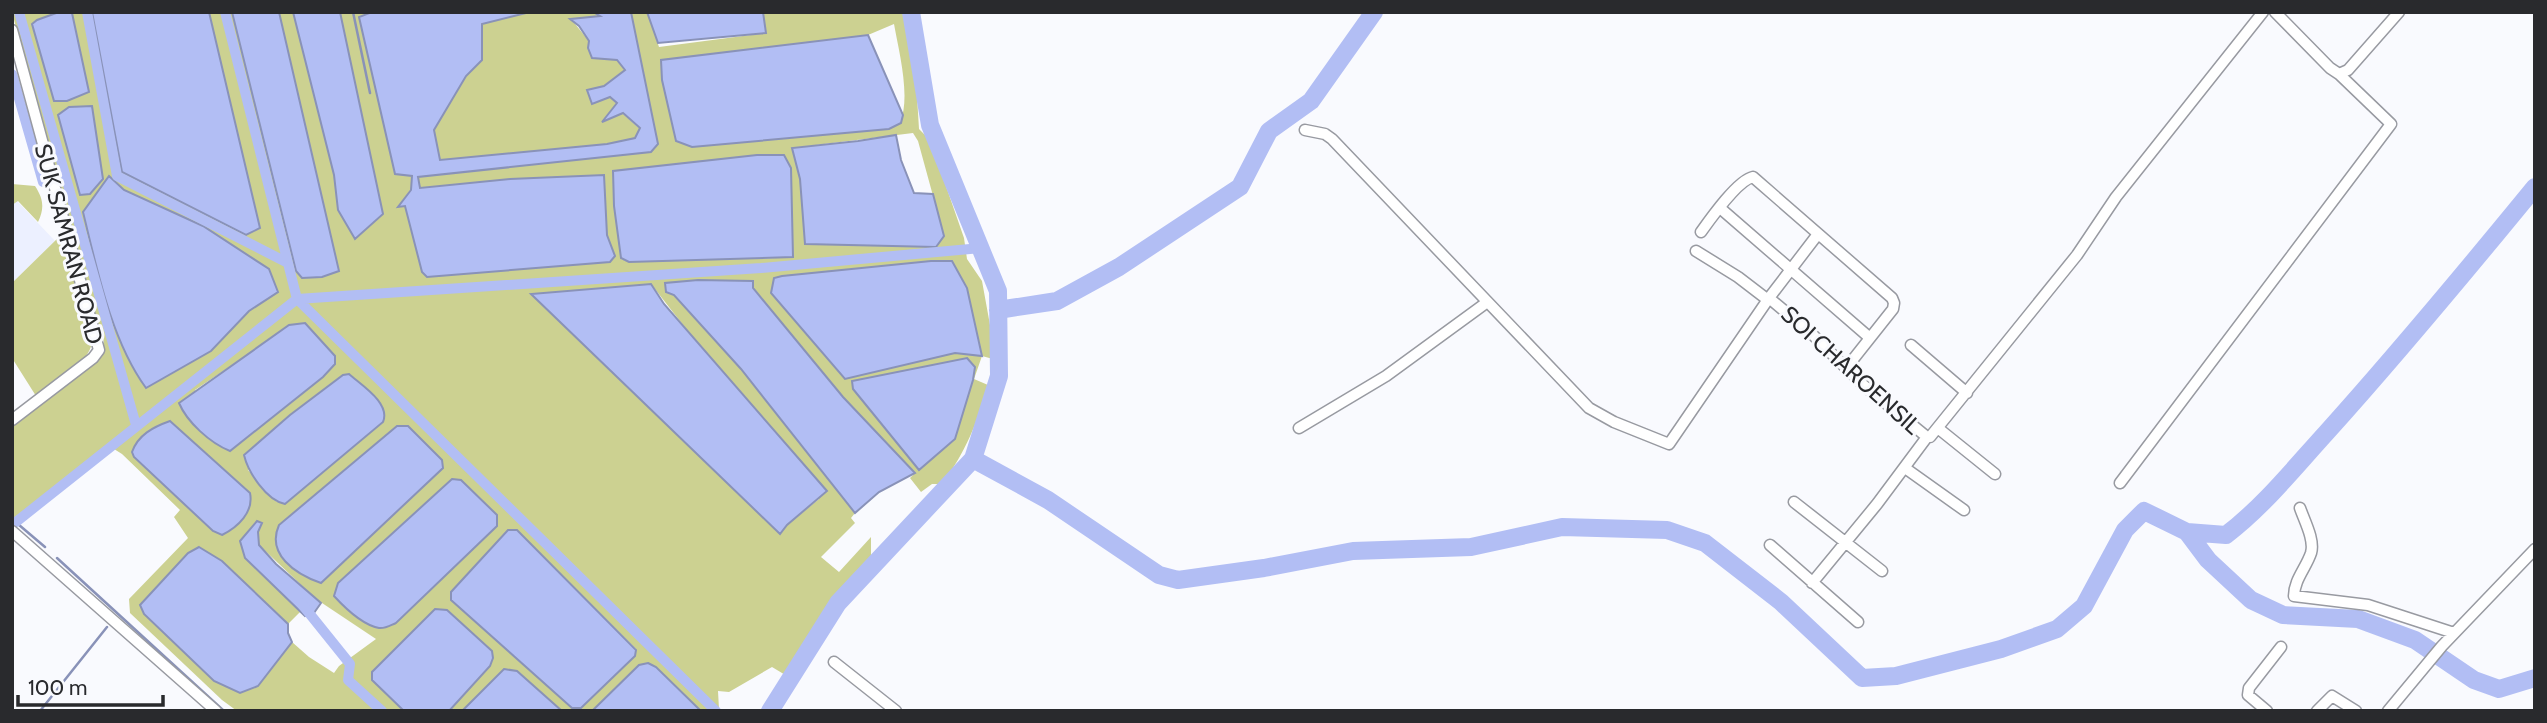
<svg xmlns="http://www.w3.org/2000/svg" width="2547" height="723" font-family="Cabin,sans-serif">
<rect width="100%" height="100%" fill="#f9fafe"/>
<path fill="#ecf0ff" d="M17,201L55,241L12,283V205Z"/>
<path fill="#ccd191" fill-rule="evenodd" d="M12,12H59L37,20L54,101H67L72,14L67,12H92L122,171L246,235L260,228L209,12H232L296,271L322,277L339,270L279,12H293L334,175L338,210L355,238L383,214L340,12H372L359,18L395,174L412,175L411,189L399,206L405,205L422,272L427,277L615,256L607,235L603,175L510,179L420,188L418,177L658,144L631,12H647L659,47L766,33L763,12H905L916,80L919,129L930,140L964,238L967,259L982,281L990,325L993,359L982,356L974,379L988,385C978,422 965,453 942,484H932L921,492L910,478L915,473L843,397L753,288V281L665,283L666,292L674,295L741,369L855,513L851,518L855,523L821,557L839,572L871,537V560C837,595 812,634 787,676L772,667L729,692L718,691L719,709L721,711H701L656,667L648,663L639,665L592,711H562L517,672L504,669L462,711H449L490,666L492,651L447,610L435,609L372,672V680L404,711H387L351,677L347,683L377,711H237L222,700L130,613L129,599L188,538L174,517L180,510L122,454L114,449L106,455L14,527L12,526V424L89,368L102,356L104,342L73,243ZM894,24C899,52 911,97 900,123L889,129L692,147L677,141L662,80L661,60L868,35ZM92,106L103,179L90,193L80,195L58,115L69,107ZM913,133L918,141L944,236L805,244L800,179L792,148ZM757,155L776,258L629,262L621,259L614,206V171ZM109,176L124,190L203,226L278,291L249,311L211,351L123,344L118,335ZM931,261H952L982,356L955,353L782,276ZM651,284L819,499L787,525L780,533L686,441ZM238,361L335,364L323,377L230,451L195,390ZM349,374L383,407L277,502L248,470ZM397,426L311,580L384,438ZM261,523L258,532L259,545L316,599L376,639L339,666L334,673L309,657L292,642L258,686L240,693L214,681L144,614L140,605L188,553L199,547L222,561L288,624L301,611L245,558ZM497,526L396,623L377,628L345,608ZM517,530L636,649L635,656L572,708L451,600L452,592Z
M530,12H593L602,16L571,19L589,41L617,60L625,70L604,86L587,90L610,97L617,104L603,120L622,113L640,129L635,138L607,144L439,160L434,130L466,76L482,60V24Z
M12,184L35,186C43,198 45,208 38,222L18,201L12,205Z
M61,235L92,342C90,363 53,383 36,396L12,358V283Z"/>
<path fill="#b2bef4" stroke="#8992b8" stroke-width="2" d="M59,12L72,13L89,92L67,101H54L32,24L37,20Z
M92,12H209L260,228L246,235L122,172Z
M232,12H279L339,271L322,277L302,278L296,271Z
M293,12H340L383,214L355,239L338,210L334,175Z
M372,12H530L482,24V60L466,76L434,130L440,160L607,144L635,138L640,128L623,113L602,122L617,103L610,97L592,104L587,90L604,86L625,70L617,60L592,58L588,48L589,41L579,26L570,19L600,16L593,12H631L658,144L651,152L418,177L420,188L510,179L604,175L607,235L615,256L610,262L427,277L422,272L405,206L398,207L411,190L412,176L395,174L359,17Z
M647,12H763L766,33L658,43Z
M868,35L903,115L901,123L889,129L692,147L676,141L662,80L661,60Z
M92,106L103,179L90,194L80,195L58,115L69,107Z
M896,135L901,160L914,193L933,194L944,236L936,247L805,244L800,179L792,148L858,141Z
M757,155H784L791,168L793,257L629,262L621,258L614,206L613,171Z
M109,176L124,190L203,226L269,269L278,292L249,311L211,351L146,388C111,340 97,269 83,212Z
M931,261H952L967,288L982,356L955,353L845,379L771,293L774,278L782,276Z
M698,280L753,281V288L843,397L915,473L879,492L855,513L741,369L674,295L666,292L665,283Z
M651,284L664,304L827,491L787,525L780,534L531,294Z
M305,323L335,356V364L323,377L230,451C210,443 187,422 179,403L289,325Z
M967,358L975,367L973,380L955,439L919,470L853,389L852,381Z
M349,374C361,385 391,403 383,422L285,504C266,500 248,472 244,455L290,415L343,375Z
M170,421L250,493C254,512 238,527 222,535L213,531L134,457L132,452C138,435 153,427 170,421Z
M397,426H408L442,460L443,468L321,583C295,574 266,554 279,525Z
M452,479L461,480L497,515V526L396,623C391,625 385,629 379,628C363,625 345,608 334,596L338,583Z
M257,521L262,523L258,532L259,545L276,564L321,603L314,613L305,616L245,558L240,541Z
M508,530H517L636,650L635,656L581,708H572L451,600V592Z
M199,547L222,561L288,624V633L292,642L258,686L240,693L214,681L144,614L140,605L188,553Z
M435,609L447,610L492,651L493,658L490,666L449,711H404L372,680V672Z
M648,663L656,667L701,711H592L639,665Z
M504,669L517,671L562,711H462Z"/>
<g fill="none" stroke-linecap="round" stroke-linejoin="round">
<path stroke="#8992b8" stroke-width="2.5" d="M353,12L370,93
M12,519L45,547
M57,558L224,711
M40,711L107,627"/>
<path stroke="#b2bef4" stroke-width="10" d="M19,12L136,425
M87,12L117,176L288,263
M225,12L297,299L716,711
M12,74L43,182
M16,522L297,299L761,268L981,248
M301,603L350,664L348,680L382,711"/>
<path stroke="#b2bef4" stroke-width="18" d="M998,310L1057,301L1119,267L1240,187L1269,131L1311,101L1374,12
M973,459L1048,500L1159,575L1178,580L1264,568L1353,551L1471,547L1562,527L1667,530L1705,543L1781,602L1862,678L1896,676L2001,649L2057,629L2084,606L2125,530L2144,511L2187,532L2226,535C2264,506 2295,467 2327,432C2399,352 2467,270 2535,187
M2187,532L2208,560L2251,600L2283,615L2358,619L2415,640L2474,680L2499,689L2535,678
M770,711L838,603L973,459L999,376L998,291L930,125L911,12"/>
<g stroke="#989aa1" stroke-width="13">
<path id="street" d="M12,30L99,350L93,358L12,420
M2339,74L2348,70L2399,12
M1305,130L1325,134L1332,139L1589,408L1614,422L1669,444L1769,298L1818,234
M1720,208L1870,338
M1701,232C1711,218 1738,180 1753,177L1892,298L1894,303L1893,309L1847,367
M1696,251L1738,277L1768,300
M1769,298L1811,333L1861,383L1927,437H1930L2077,255L2116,197L2263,12
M1911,345L1967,393
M1299,428L1386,376L1486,303
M1939,429L1995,474
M1905,468L1964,510
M2120,483L2391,124L2339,74L2330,68L2275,12
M1794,502L1882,571
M2300,508C2304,520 2315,540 2311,553C2306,568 2294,580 2294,596L2368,605L2454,633
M12,531L216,711
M1770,545L1858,622
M1812,583L1877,504L1927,437
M834,662L896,711
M2267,711L2248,695L2249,688L2281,647
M2317,711L2332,696L2356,711
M2388,711L2442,646L2535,549"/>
</g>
<use href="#street" stroke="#fff" stroke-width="10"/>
</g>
<g text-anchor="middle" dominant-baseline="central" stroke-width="6" stroke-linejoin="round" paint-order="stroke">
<g font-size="23" fill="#292a2d" stroke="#f9fafe">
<text transform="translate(69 244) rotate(75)">SUK SAMRAN ROAD</text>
<text transform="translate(1851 370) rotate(42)">SOI CHAROENSIL</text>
</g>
</g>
<rect width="2547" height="723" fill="none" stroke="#292a2d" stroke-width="28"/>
<path d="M18 695v10h145v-10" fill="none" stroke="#292a2d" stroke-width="3.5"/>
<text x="28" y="695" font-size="21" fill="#292a2d" stroke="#f9fafe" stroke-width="5" paint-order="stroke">100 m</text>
</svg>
